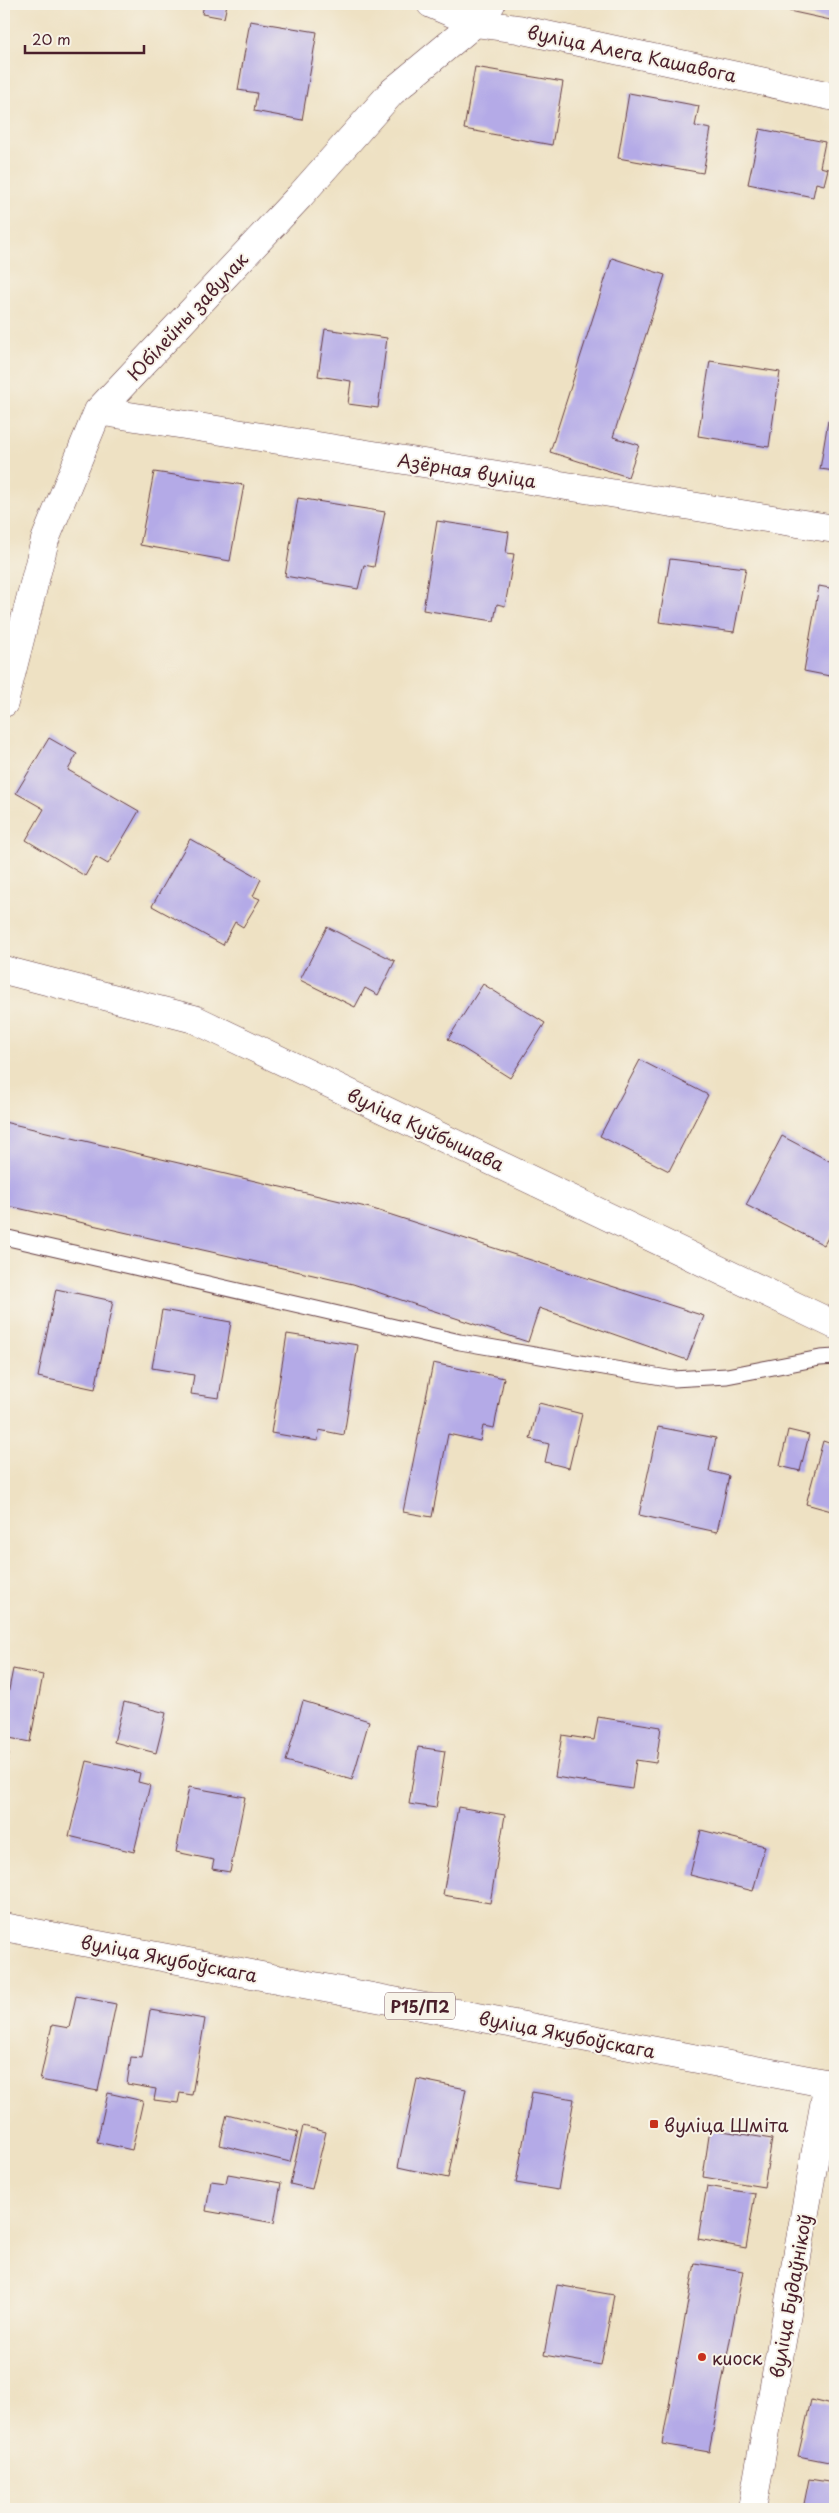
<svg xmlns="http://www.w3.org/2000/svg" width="839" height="2513" font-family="'Playpen Sans',sans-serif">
<rect width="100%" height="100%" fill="#f7f3e8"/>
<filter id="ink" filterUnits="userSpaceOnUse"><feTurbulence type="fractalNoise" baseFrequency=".02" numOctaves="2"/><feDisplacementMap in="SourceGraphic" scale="10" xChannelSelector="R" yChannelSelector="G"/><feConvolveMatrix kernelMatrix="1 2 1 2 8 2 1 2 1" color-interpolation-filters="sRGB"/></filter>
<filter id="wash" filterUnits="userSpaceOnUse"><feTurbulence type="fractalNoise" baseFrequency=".0096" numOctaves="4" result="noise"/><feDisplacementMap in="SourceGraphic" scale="20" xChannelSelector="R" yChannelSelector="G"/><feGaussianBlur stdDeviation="1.12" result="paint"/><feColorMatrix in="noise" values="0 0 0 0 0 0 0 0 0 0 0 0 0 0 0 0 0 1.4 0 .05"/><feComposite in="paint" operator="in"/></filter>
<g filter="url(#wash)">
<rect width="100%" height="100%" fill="#eee1c3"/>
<g id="blocks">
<path fill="#b4aae7" d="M204,4H227L224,18L202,14Z
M791,4H835V21L789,11Z
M250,21L317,32L302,120L254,111L257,93L238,90Z
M475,67L563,82L552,145L464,129Z
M629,93L699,106L695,126L711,129L703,173L618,158Z
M760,129L825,142L820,167L828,169L824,185L816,183L813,197L748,184Z
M612,258L665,275L613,437L639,445L628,477L550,452Z
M325,329L387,338L378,408L348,404L351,381L318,376Z
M710,361L780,372L769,447L698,436Z
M828,421L835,422V471L820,469Z
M154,472L244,485L230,561L140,545Z
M298,498L385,512L374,567L364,565L358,589L285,576Z
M437,521L509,532L506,553L514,554L505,606L497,604L494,621L423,610Z
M670,559L746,568L734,632L659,622Z
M819,586L835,589V677L804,671Z
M49,738L77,754L68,770L139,811L108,864L96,857L85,876L26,840L44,809L16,793Z
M190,839L261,879L253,896L260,899L243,927L235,922L223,945L152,906Z
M327,927L395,961L378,995L365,988L355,1007L300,980Z
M483,984L545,1023L510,1078L448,1039Z
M640,1060L708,1095L669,1171L600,1136Z
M4,1122L370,1208L704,1316L687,1360L539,1308L528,1342L353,1284L4,1205Z
M782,1136L835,1164V1224L824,1245L746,1205Z
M56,1289L113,1301L95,1389L38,1377Z
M162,1310L231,1322L219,1398L191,1394L194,1375L152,1368Z
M287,1334L358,1345L344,1435L319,1430L318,1441L271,1433Z
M433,1363L504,1378L494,1428L483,1426L480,1441L448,1434L432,1517L403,1512Z
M539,1403L582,1414L569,1468L545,1462L549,1444L530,1439Z
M658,1427L716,1438L709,1471L729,1476L717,1532L639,1515Z
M788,1430L809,1435L800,1471L780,1466Z
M823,1441L835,1445V1512L806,1504Z
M13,1669L43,1675L30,1742L4,1737V1715Z
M303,1701L369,1721L352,1780L286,1761Z
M124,1702L166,1713L156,1753L114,1742Z
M598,1717L661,1727L656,1763L636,1760L632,1789L555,1777L562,1735L594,1740Z
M418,1747L445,1751L436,1808L409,1804Z
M4,1752L9,1753L5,1776H4Z
M87,1761L140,1773L138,1782L150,1785L134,1852L69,1836Z
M189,1787L245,1797L230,1872L212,1869L214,1860L176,1852Z
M458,1807L505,1815L490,1903L443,1895Z
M701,1830L765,1846L753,1891L690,1875Z
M76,1996L116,2004L98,2091L40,2080L52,2025L69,2028Z
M150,2010L205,2019L192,2095L180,2093L178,2103L154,2100L156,2089L127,2084L131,2057L142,2058Z
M417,2079L466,2089L448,2178L398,2167Z
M532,2092L574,2099L558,2190L516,2183Z
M108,2093L143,2101L132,2150L97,2142Z
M227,2114L298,2132L290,2162L220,2145Z
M303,2126L326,2132L312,2189L290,2184Z
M710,2129L772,2139L764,2187L703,2177Z
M228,2174L281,2183L274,2223L206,2211L211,2181L226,2183Z
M707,2186L755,2194L746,2248L698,2239Z
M695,2263L743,2271L709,2452L662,2444Z
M557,2285L614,2295L601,2365L544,2355Z
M811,2400L835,2406L834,2463L798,2456Z
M809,2479L835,2483V2509H803Z"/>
</g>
</g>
<g filter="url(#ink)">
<use href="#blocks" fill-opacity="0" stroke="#633c42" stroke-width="1"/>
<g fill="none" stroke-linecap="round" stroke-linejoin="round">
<g stroke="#633c42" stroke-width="17">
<path id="lane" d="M4,1237L460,1342L673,1379L727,1376L820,1358L835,1357"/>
</g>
<g stroke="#633c42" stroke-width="29">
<path id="street" d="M431,4L475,23L518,29L835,97
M98,411L835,529
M4,703L45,540L98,411L299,197L392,92L475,23L491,4
M4,970L194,1019L835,1325
M752,2509L828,2083"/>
</g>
<g stroke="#633c42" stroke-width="29">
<path id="primary" d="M4,1927L835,2085"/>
</g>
<use href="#lane" stroke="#fff" stroke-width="15"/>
<use href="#street" stroke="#fff" stroke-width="28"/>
<use href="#primary" stroke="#fff" stroke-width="28"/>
</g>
</g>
<g fill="#c8321e" stroke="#f7f3e8" stroke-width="2">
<rect x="649" y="2119" width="10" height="10" rx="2.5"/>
<circle cx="702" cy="2357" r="5"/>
</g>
<g text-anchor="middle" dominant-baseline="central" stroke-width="4" stroke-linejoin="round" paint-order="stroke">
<rect fill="#f7f3e8" stroke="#7e5f64" stroke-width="1" x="385" y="1992.5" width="70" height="27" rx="4"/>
<g font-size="16" font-weight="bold" fill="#4a1f2b">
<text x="420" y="2006">Р15/П2</text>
</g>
<g font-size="18" fill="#4a1f2b" stroke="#f7f3e8">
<text transform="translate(632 53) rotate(12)">вуліца Алега Кашавога</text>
<text transform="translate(187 316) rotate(-47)">Юбілейны завулак</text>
<text transform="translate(467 470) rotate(9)">Азёрная вуліца</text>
<text transform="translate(426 1129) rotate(25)">вуліца Куйбышава</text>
<text transform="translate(169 1958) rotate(11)">вуліца Якубоўскага</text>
<text transform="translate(567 2034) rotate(11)">вуліца Якубоўскага</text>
<text transform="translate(790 2296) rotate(-80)">вуліца Будаўнікоў</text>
</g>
<g font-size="18" fill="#4a1f2b" stroke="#f7f3e8" text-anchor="start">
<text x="664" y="2124">вуліца Шміта</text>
<text x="712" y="2357">киоск</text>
</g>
</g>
<rect width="839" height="2513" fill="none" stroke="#f7f3e8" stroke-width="20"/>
<path d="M25 45v8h119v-8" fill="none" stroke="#4a1f2b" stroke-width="2.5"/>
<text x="32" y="45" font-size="15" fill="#4a1f2b" stroke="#f7f3e8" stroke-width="4" paint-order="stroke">20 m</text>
</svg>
